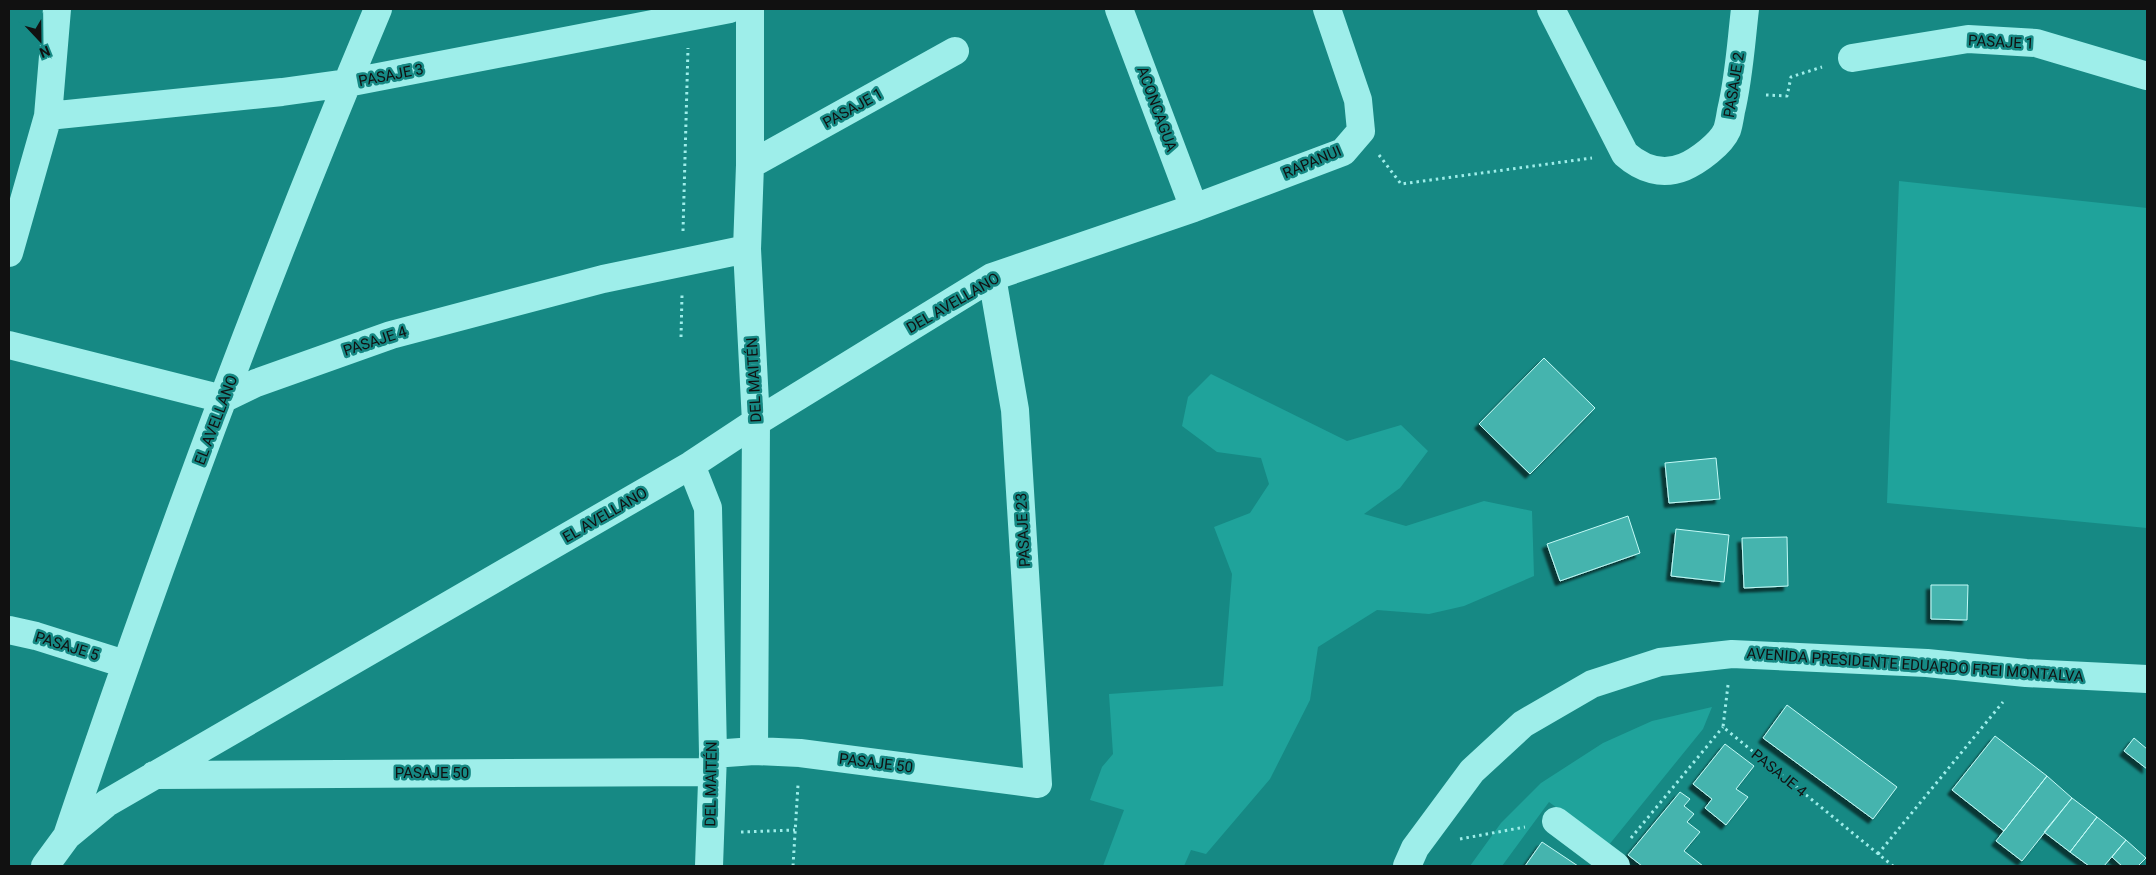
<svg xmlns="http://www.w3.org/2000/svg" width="2156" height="875" font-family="Roboto,sans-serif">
<defs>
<filter id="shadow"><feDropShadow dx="-4.5" dy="4.5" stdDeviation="1" flood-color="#0009"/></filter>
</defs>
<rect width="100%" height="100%" fill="#168984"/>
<path fill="#1fa39b" d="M1899,181L2147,208V528L1887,503Z
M1211,374L1347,441L1401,425L1428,451L1400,488L1364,514L1406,526L1484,501L1532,511L1534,576L1464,606L1429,614L1377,610L1318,647L1310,700L1270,779L1206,854L1191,850L1184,866H1103L1124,810L1090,800L1102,767L1113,754L1109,694L1223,686L1232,574L1214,527L1250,513L1269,484L1261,458L1217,452L1182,426L1188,397Z
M1712,707L1703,729L1608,846L1549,802L1502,866H1470L1501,823L1541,783L1603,743L1652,721Z"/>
<path fill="#44b4ae" stroke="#c4faf7" filter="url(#shadow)" d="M1544,358L1595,408L1530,474L1479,424Z
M1716,458L1720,499L1669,503L1665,463Z
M1628,516L1640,553L1560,581L1547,544Z
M1676,529L1729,535L1724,582L1671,576Z
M1787,537L1788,586L1744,588L1742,538Z
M1931,585H1968L1967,620L1931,619Z
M1787,705L1897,787L1873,819L1763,738Z
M1995,736L2047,776L2004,831L1952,790Z
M2134,738L2147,749V769L2124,751Z
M1725,744L1754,766L1736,789L1748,797L1726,825L1705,808L1712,799L1693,784Z
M2047,776L2072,798L2022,861L1996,841Z
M1680,792L1690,799L1684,806L1694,814L1687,822L1700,832L1684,851L1703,866H1642L1628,855Z
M2072,798L2097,817L2070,852L2044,832Z
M2097,817L2126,840L2104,866H2089L2070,852Z
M2126,840L2146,858L2138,866H2122L2112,857Z
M1542,842L1578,866H1525Z"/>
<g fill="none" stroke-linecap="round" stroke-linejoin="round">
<path stroke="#9eeeea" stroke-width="3" stroke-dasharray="2.5 4" stroke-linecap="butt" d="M1766,95L1787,96L1791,77L1822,67
M1379,155L1401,184L1592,158
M683,231L688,48
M681,337L682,295
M1728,685L1723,727L1893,866
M741,832L795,830
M1631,838L1723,727
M1460,839L1525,827
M1878,854L2003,702
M793,866L798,785"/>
<path stroke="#9eeeea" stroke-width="28" d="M750,9V165L747,249L756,422L754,751
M1119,9L1194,208
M1551,9L1625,154C1642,169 1662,176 1684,167C1698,161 1721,144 1727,130C1729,124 1730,117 1731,111C1739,78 1741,43 1745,9
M1852,58L1968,39L2036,43L2147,76
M48,116L282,92L347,83L730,9
M750,165L955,51
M9,253L48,116L57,9
M9,345L223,399L256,383L391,335L603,279L747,249
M691,465L708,508L713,754L709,866
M9,630L36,636L125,664
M713,754L754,751L800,753L1038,784L1015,410L992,277
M154,775L712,772
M1556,821L1616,866
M67,836C161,557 264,280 378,9
M45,866L67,836L107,803L691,465L756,422L992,277L1194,208L1343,152L1361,131L1358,100L1327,9"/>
<path stroke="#9eeeea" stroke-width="28" d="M1407,866L1415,848L1472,771L1523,724L1592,684L1660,662L1732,654L1927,663L2026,673L2147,679"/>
</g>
<g text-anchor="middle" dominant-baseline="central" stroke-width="5" stroke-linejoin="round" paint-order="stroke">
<g font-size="15" fill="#111" stroke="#168984">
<text transform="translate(2001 42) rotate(3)">PASAJE 1</text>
<text transform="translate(391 75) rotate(-11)">PASAJE 3</text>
<text transform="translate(1734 85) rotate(-81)">PASAJE 2</text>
<text transform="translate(853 108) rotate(-29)">PASAJE 1</text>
<text transform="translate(1157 109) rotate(70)">ACONCAGUA</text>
<text transform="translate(1312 162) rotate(-23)">RAPANUI</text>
<text transform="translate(953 303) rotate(-30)">DEL AVELLANO</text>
<text transform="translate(375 341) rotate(-18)">PASAJE 4</text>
<text transform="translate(754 380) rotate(-93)">DEL MAITÉN</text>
<text transform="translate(216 420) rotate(-69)">EL AVELLANO</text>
<text transform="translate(605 515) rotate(-30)">EL AVELLANO</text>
<text transform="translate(1023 530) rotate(-93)">PASAJE 23</text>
<text transform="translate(67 646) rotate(17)">PASAJE 5</text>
<text transform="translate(1915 665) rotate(4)">AVENIDA PRESIDENTE EDUARDO FREI MONTALVA</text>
<text transform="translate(876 763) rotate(7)">PASAJE 50</text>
<text x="432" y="773">PASAJE 50</text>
<text transform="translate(1779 773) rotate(39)">PASAJE 4</text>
<text transform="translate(711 784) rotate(-89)">DEL MAITÉN</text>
</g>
</g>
<rect width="2156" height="875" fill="none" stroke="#111111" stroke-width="20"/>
<g transform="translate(40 40) rotate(158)" stroke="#168984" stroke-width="4" paint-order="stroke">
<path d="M0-4L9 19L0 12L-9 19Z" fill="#111111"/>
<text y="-8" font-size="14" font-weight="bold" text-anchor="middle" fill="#111111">N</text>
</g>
</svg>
